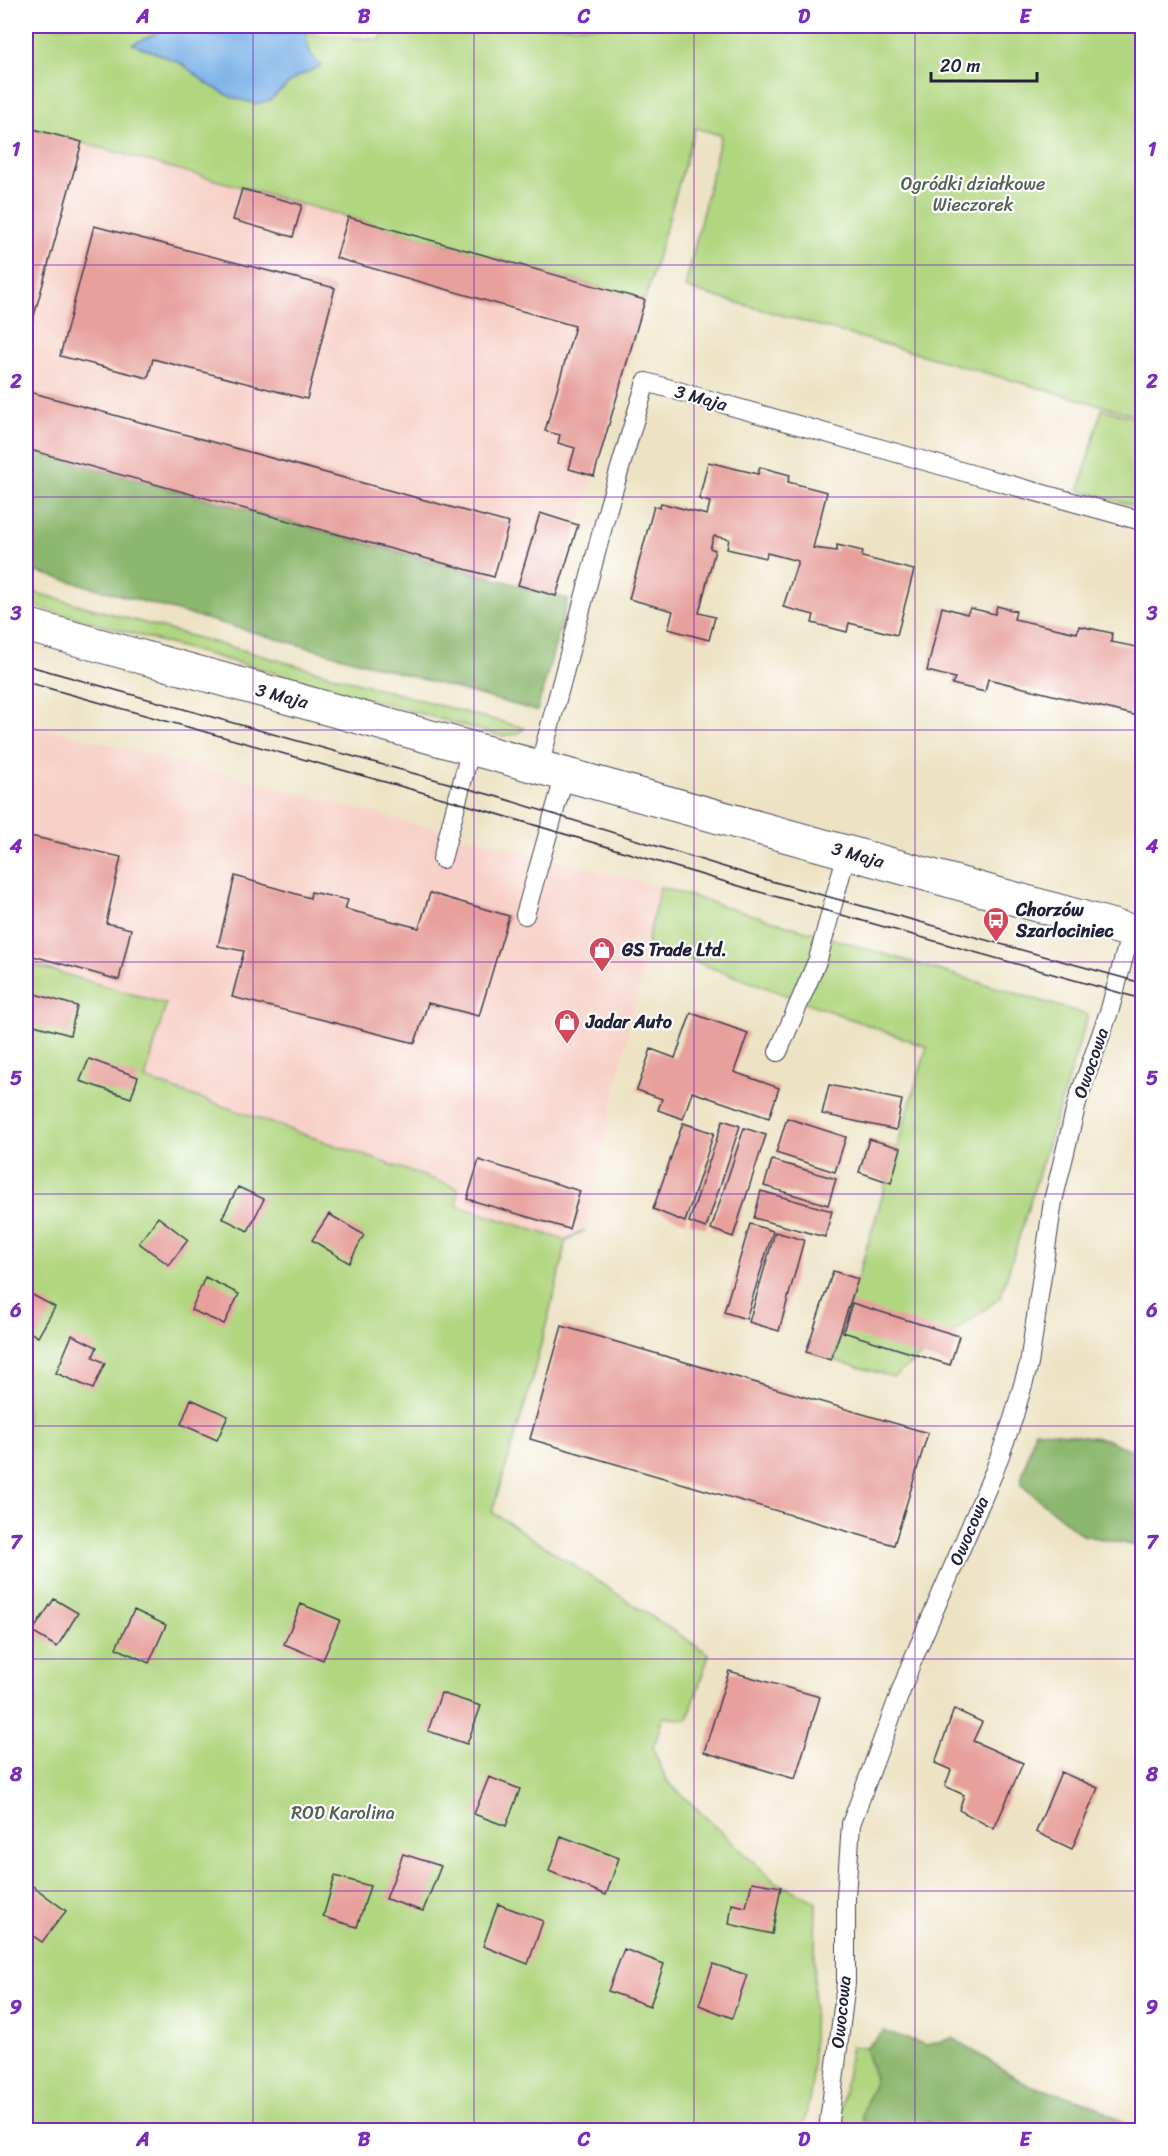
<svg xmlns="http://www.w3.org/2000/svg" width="1168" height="2156" font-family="Sriracha,sans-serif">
<rect width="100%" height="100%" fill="#fff"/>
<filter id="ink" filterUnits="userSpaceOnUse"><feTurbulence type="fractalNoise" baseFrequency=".0167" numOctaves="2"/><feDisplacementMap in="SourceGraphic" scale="12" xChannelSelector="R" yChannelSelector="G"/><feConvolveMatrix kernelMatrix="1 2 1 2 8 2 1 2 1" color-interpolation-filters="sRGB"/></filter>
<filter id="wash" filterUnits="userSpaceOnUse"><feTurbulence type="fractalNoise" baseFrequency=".008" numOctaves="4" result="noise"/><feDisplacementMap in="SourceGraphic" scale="24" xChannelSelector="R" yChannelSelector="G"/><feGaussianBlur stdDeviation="1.35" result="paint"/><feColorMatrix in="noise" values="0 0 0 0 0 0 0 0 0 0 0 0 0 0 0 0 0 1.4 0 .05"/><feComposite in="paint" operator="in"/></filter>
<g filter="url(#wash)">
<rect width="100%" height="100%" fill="#ede3c4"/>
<path fill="#f7d1c7" d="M26,127L645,300L594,476L556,596L494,577L26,449Z
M26,723L660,887L585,1230L565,1240L457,1206L458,1188L145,1079L166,1004L26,963Z"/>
<path fill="#b1d680" stroke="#6a7c5e" stroke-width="1.5" d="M26,26H162L160,32L133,44L182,64L209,85L270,100L295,78L320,66L310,53L305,33L380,40L386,26H1142V417L685,288L721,135L695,128L645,300L26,127Z
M1102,409L1142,420V508L1079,490Z
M26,590L460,711L525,728L516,734L501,736L26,604Z
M660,887L1088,1015L1000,1298L893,1377L833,1360L927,1047L647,944Z
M26,963L166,1004L145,1079L458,1188L457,1206L565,1240L585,1230L565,1242L563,1259L530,1387L492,1512L709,1654L688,1720L663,1717L653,1749L667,1781L775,1882L816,1902L812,2085L803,2130H26Z
M851,2046L865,2048L875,2079L862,2115L865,2130H838Z"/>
<path fill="#8cb76e" stroke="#576c54" stroke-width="1.5" d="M26,449L568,599L537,711L26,569Z
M1035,1430L1106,1439L1142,1455V1547L1082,1535L1020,1484Z
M884,2031L927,2045L953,2038L1026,2084L1095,2105L1134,2130H937L928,2120L923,2130H865L862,2115L875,2079L865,2048Z"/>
<path fill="#76afe6" stroke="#4c6890" stroke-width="1.5" d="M162,26H309L305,33L310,53L321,66L295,78L270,100L256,104L231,97L209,85L182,64L157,53L132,44L160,32Z"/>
<g id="blocks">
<path fill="#e7a09c" d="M26,127L82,142L26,345Z
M242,189L302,205L293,237L233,220Z
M348,217L645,300L594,476L569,469L575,448L558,443L560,435L545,431L575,326L336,258Z
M94,226L335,288L307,399L153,359L148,378L60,356Z
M26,391L509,523L494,577L26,449Z
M708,462L758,474L760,467L790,475L788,482L827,492L813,548L837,551V545L863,551L862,557L914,570L897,635L849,623L847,632L812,623L814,615L783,607L798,561L767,553L766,558L727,549L729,539L714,536L710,548L715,550L699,613L715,617L709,640L668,629L673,611L629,599L654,506L660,508L661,503L707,515L710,502L699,499Z
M540,513L578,525L556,596L518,585Z
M997,606L1016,611L1014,619L1077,633L1079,626L1112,633L1111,642L1142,648V717L988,679L985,692L952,684L955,678L927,671L942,607L967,614L970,608L995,614Z
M26,835L121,857L106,923L131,929L119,980L26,954Z
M235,876L310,898L311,892L348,900L345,909L419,928L430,893L509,916L479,1016L428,1003L415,1043L232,997L244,951L218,946Z
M35,994L77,1006L70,1035L27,1023Z
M691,1013L748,1033L734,1072L779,1088L769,1118L692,1092L683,1119L658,1110L662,1099L637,1090L651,1049L675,1058Z
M89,1059L138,1077L131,1098L80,1081Z
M829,1085L902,1100L896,1130L822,1114Z
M787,1118L846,1137L835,1172L776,1153Z
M723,1120L740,1126L706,1228L689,1222Z
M683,1123L714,1133L685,1222L653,1209Z
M744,1128L766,1135L733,1237L711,1229Z
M869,1139L901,1148L891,1183L859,1172Z
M479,1160L580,1191L569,1229L467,1199Z
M772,1160L836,1179L828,1205L764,1186Z
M238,1187L264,1199L248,1231L222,1218Z
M761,1191L832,1211L825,1237L754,1218Z
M329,1214L364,1235L349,1263L312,1240Z
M158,1217L188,1240L169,1265L139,1243Z
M750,1224L773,1231L746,1319L724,1312Z
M775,1232L804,1240L779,1331L749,1322Z
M833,1271L858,1279L831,1360L806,1352Z
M205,1277L239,1294L224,1324L191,1310Z
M29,1293L55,1307L38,1337L26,1330V1299Z
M852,1303L959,1336L950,1365L843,1332Z
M562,1326L928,1433L894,1545L530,1439Z
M72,1335L97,1347L93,1357L105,1363L93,1389L56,1373Z
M191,1399L228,1416L217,1440L181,1424Z
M54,1599L78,1613L57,1647L32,1632Z
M301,1604L340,1620L323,1660L284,1644Z
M134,1610L166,1625L149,1663L116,1648Z
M729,1671L820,1697L795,1779L704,1752Z
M441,1693L481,1706L467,1744L428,1731Z
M954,1709L982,1722L973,1741L1023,1763L994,1829L959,1810L964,1795L945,1786L951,1770L935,1763Z
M1061,1772L1098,1788L1072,1849L1036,1832Z
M489,1777L520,1789L506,1826L474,1814Z
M561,1836L619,1858L606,1895L549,1871Z
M403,1854L441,1866L423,1911L386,1899Z
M335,1876L370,1886L357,1927L323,1917Z
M26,1881L66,1911L42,1942L26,1931Z
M752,1882L781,1887L772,1934L729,1924L732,1904L746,1907Z
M498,1904L543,1921L528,1964L483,1946Z
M624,1949L664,1964L650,2006L608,1991Z
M713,1964L747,1975L732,2018L699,2005Z"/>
</g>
</g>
<g filter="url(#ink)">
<use href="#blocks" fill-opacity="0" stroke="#403f50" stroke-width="1.5"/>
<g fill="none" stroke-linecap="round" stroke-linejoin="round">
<g stroke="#403f50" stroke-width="20">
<path id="service" d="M539,767L608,508L646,382L978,476L1142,521
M442,859L471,748
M525,915L565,774
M778,1052L818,959L847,852
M828,2130L846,1983V1896L851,1824L911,1664L994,1472L1013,1419L1029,1364L1053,1201L1078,1099L1110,1009L1131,931"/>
</g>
<g stroke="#403f50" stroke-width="35">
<path id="tertiary" d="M26,625L1142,934"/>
</g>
<use href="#service" stroke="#fff" stroke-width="18"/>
<use href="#tertiary" stroke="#fff" stroke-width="33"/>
<path stroke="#22223b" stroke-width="1.5" d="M26,665L498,797L760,878L1142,983
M26,682L457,802L756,891L1142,999"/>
</g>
</g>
<path fill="none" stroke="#7b2cbf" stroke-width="1.5" stroke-opacity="0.55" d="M253,26V2130M474,26V2130M694,26V2130M915,26V2130M26,265H1142M26,497H1142M26,730H1142M26,962H1142M26,1194H1142M26,1426H1142M26,1659H1142M26,1891H1142"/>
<defs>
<g id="bus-pin" transform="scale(1.35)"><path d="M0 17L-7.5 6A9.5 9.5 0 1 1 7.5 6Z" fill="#d1495b" stroke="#fff"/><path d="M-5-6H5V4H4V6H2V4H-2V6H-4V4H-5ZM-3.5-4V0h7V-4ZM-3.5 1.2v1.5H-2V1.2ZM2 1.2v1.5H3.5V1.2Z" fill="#fff"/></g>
<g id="shop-pin" transform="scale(1.35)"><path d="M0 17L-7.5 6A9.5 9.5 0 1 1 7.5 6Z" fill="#d1495b" stroke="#fff"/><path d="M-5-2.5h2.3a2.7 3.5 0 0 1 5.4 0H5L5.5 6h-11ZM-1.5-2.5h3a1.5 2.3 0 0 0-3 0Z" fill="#fff"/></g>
</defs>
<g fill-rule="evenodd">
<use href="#bus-pin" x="996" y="920"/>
<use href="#shop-pin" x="602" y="950"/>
<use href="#shop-pin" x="567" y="1022"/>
</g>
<g text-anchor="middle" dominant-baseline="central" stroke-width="4.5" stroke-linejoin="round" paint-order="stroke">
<g font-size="18" fill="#546153" stroke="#fff">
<text x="973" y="184">Ogródki działkowe<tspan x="973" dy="21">Wieczorek</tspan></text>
<text x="343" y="1813">ROD Karolina</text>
</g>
<g font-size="18" fill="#22223b" stroke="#fff">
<text transform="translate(701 398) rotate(16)">3 Maja</text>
<text transform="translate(282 696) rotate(15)">3 Maja</text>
<text transform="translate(858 855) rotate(16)">3 Maja</text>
<text transform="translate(1091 1063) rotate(-71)">Owocowa</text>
<text transform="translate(969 1531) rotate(-67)">Owocowa</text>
<text transform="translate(841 2012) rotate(-84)">Owocowa</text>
</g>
<g font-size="18" font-weight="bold" fill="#22223b" stroke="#fff" text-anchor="start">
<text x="1016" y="910">Chorzów<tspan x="1016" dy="21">Szarlociniec</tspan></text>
<text x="622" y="950">GS Trade Ltd.</text>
<text x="586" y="1022">Jadar Auto</text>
</g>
</g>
<rect width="1168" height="2156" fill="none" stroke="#fff" stroke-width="66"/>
<path d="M931 72v9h106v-9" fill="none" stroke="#22223b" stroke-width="3"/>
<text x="940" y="72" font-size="18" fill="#22223b" stroke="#ffffff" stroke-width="4.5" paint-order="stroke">20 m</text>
<rect x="33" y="33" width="1102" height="2090" fill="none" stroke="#7b2cbf" stroke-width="2"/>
<g font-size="20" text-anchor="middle" font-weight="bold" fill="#7b2cbf">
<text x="143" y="23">A</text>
<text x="364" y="23">B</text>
<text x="584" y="23">C</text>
<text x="804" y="23">D</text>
<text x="1025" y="23">E</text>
<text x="16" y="156">1</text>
<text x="1152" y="156">1</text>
<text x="16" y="388">2</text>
<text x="1152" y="388">2</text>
<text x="16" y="620">3</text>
<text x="1152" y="620">3</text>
<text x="16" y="853">4</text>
<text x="1152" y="853">4</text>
<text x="16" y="1085">5</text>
<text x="1152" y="1085">5</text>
<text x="16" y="1317">6</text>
<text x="1152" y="1317">6</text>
<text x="16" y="1549">7</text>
<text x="1152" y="1549">7</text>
<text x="16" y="1781">8</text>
<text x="1152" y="1781">8</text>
<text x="16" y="2014">9</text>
<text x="1152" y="2014">9</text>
<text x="143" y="2146">A</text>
<text x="364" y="2146">B</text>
<text x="584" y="2146">C</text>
<text x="804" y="2146">D</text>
<text x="1025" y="2146">E</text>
</g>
</svg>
